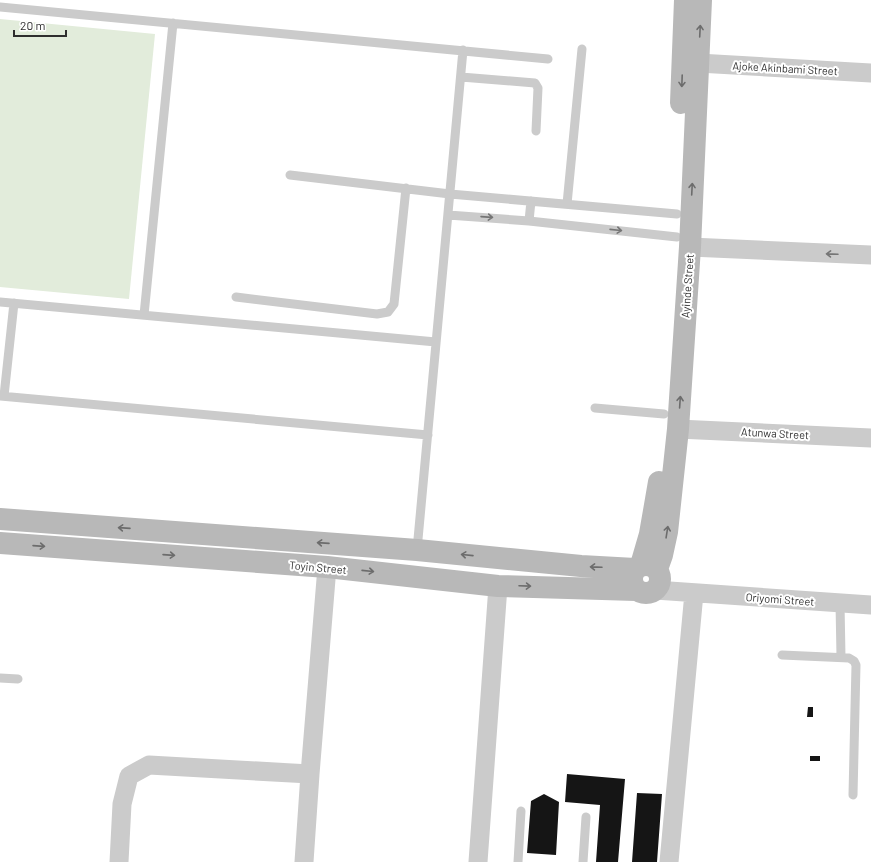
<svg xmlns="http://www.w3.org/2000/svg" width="871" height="862" font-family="Barlow,sans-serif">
<rect width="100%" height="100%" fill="#fff"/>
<path fill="#e2ecdb" d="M0,19L155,34L129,299L0,287Z"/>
<path fill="#151515" d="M808,707H813V717H807Z
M810,756H820V761H810Z
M567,774L625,779L618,862H596L600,805L565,802Z
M637,793L662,794L657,862H632Z
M544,794L559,802L556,855L527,853L531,801Z"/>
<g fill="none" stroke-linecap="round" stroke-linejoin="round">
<path stroke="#cbcbcb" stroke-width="9" d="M0,7L548,59
M461,77L535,83L538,88L536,131
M290,175L450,194L677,214
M567,204L582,49
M448,215L529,221L677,237
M529,221L531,201
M236,297L377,314L388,312L394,304L406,188
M0,302L436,342
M144,315L173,23
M0,396L428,435
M4,396L14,303
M595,408L664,414
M417,550L463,50
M840,603L841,657
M782,655L849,658L854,661L856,665L853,795
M0,678L18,679
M518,862L521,811
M583,862L586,817"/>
<path stroke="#cbcbcb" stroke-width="19" d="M698,63L871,73
M690,247L871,255
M678,429L871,438
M655,590L871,605
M119,862L122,804L129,776L149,765L310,774
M304,862L310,774L327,567
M478,862L498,586
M669,862L694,593"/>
<path stroke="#b8b8b8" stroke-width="22" d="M681,103L685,0
M0,519L417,550L581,566L635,569
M0,543L327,567L498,586L636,590
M632 579a14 14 0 1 1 28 0a14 14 0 1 1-28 0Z
M641,565L650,534L659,482
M657,569L662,555L667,532L678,429L690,247L701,0"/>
</g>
<defs><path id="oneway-shaft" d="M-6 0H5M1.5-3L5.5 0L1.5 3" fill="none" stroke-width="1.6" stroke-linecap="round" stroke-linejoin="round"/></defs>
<g stroke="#6c6c6c">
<use href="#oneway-shaft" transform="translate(700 31) rotate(-87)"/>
<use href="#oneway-shaft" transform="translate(682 81) rotate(92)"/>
<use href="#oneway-shaft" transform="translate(692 189) rotate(-87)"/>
<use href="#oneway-shaft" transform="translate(680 402) rotate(-86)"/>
<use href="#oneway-shaft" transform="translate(124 528) rotate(-176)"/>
<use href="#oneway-shaft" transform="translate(667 532) rotate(-81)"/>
<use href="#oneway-shaft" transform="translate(323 543) rotate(-176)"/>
<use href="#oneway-shaft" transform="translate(39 546) rotate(4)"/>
<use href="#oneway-shaft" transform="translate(169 555) rotate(4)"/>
<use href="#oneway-shaft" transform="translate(467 555) rotate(-174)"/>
<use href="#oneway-shaft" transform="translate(596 567) rotate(-178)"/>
<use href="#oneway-shaft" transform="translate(368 571) rotate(6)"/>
<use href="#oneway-shaft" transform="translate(525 586) rotate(2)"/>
</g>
<g stroke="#757575">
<use href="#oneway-shaft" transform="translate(487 217) rotate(4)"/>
<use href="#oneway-shaft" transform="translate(616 230) rotate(6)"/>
<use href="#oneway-shaft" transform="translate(832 254) rotate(-178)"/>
</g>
<g text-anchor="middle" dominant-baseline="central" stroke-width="4" stroke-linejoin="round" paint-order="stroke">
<g font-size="11" fill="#2e2e2e" stroke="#fff">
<text transform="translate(785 68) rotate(3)">Ajoke Akinbami Street</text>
<text transform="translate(687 286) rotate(-86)">Ayinde Street</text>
<text transform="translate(775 433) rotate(3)">Atunwa Street</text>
<text transform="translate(318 567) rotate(5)">Toyin Street</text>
<text transform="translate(780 599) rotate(4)">Oriyomi Street</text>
</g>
</g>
<path d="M14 30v6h52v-6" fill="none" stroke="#2e2e2e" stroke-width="2"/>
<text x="20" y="30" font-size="12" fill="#2e2e2e" stroke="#ffffff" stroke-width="3" paint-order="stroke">20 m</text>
</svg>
